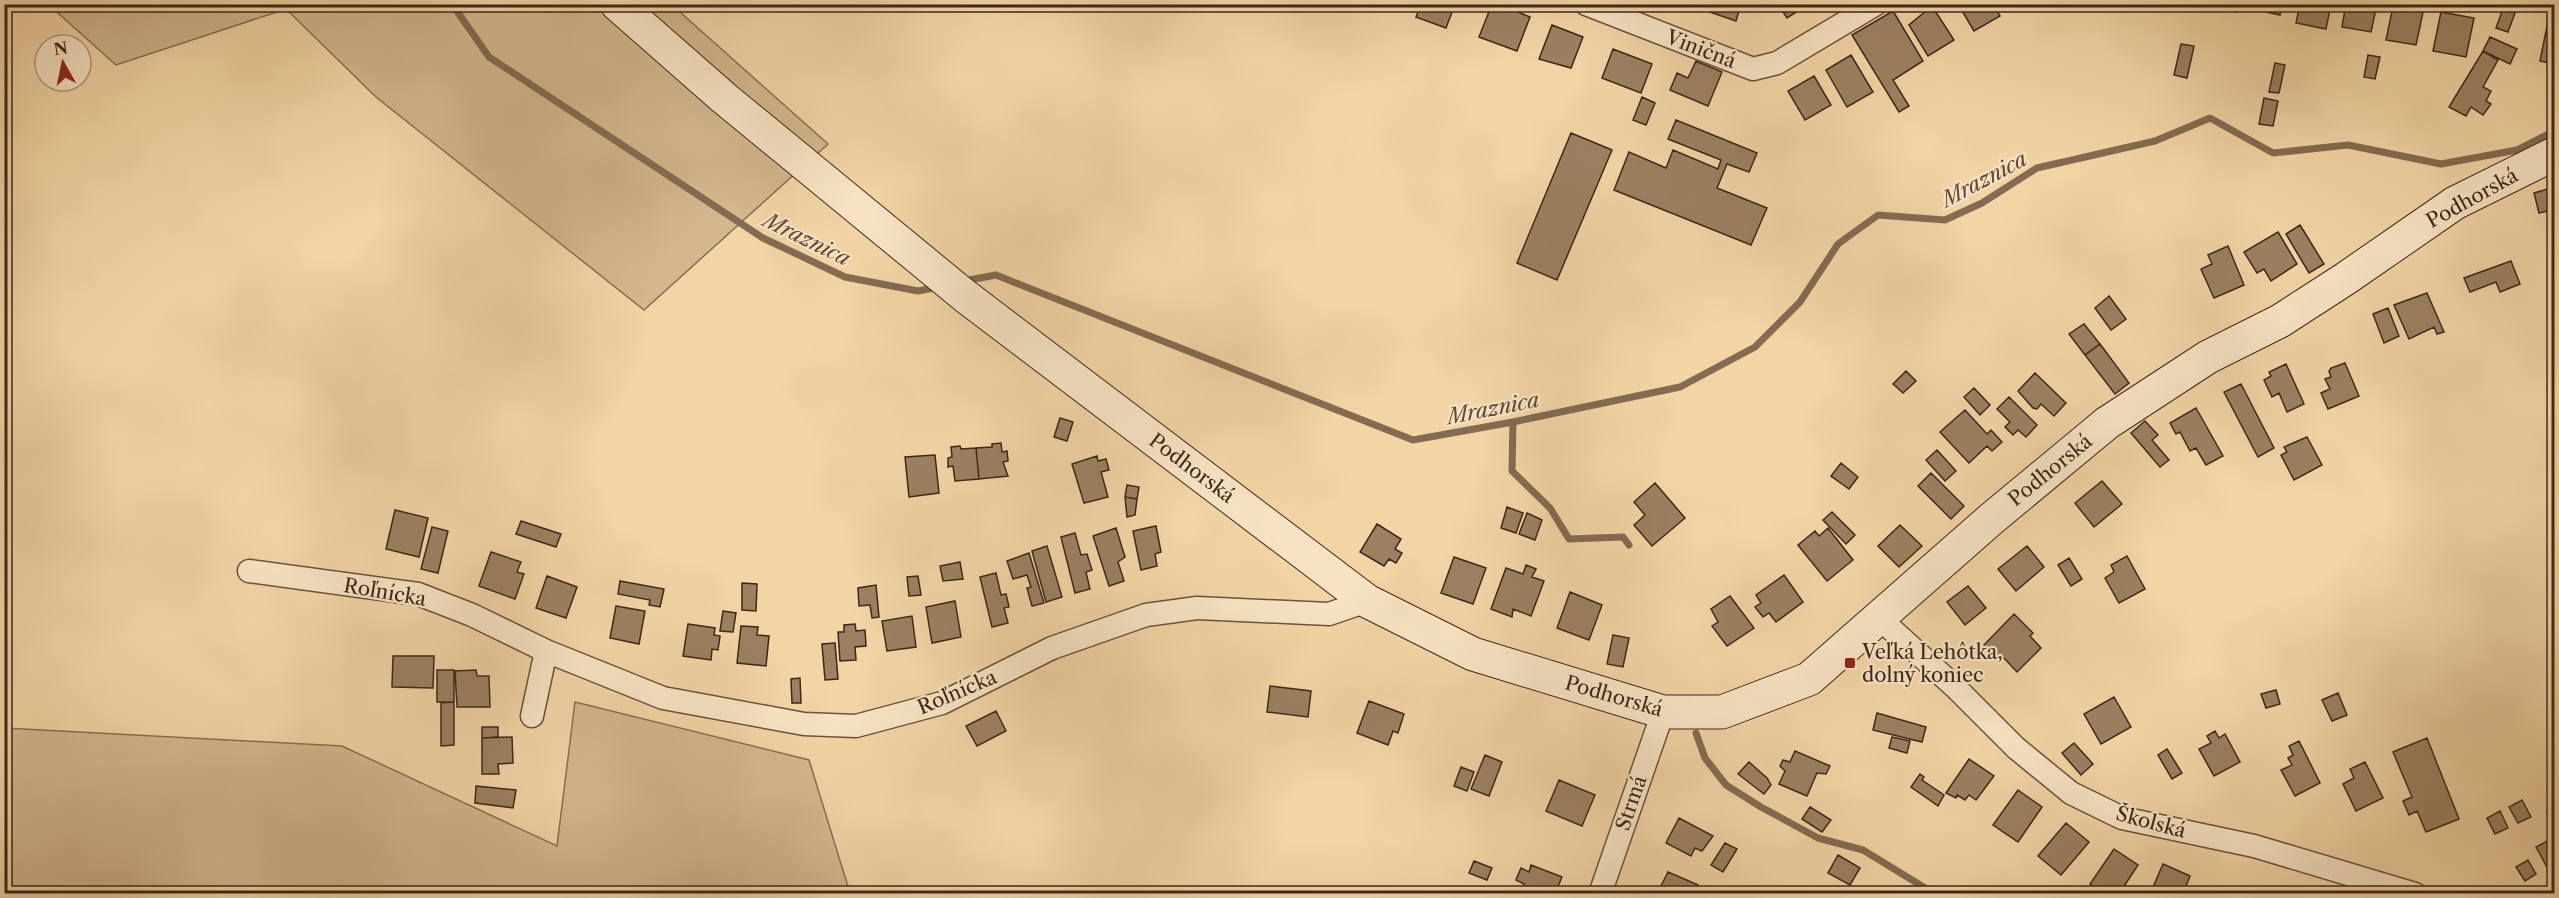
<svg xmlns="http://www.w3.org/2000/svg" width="2559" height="898" font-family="'Libre Caslon Text',serif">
<rect width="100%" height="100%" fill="#f2d4a5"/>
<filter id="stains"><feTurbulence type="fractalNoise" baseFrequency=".00333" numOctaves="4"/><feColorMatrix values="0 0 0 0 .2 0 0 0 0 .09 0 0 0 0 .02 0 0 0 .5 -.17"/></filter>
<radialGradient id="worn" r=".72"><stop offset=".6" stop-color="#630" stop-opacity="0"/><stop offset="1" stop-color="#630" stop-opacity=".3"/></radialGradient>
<path fill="#d3b78d" stroke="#886f54" stroke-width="1.5" d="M49,5H672L828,144L644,310L376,97L286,9L116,65Z
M575,702L809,760L850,893H5V728L342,746L557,846Z"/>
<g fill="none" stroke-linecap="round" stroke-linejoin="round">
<path stroke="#846b51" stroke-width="7" d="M452,4L489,57L763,238L845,277L918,291L939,287
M964,281L996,275L1413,440L1513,422L1680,387L1755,347L1800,302L1838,244L1878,215L1945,220L1982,203L2037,168L2155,141L2210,118L2273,153L2348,145L2441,164L2517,150L2554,131
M1513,422L1512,471L1550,508L1569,539L1623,537L1629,545
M1696,733L1705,758L1726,785L1761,807L1818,838L1863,850L1935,894"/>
</g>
<path fill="#9b8162" stroke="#3d271a" stroke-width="1.5" d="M1421,4H1455L1446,28L1416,17Z
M1492,4H1499L1530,17L1517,51L1479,37Z
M1695,4H1741L1736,21L1695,7Z
M1778,4H1809L1787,18Z
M1958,4H1993L2000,16L1974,31Z
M2205,4H2239L2237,12Z
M2252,4H2282L2280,15L2252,9Z
M2300,4H2331L2326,29L2296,23Z
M2346,4H2377L2371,32L2342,27Z
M1932,6L1954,40L1928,56L1909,25Z
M2393,6L2423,12L2416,45L2386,40Z
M2503,9L2515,13L2508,32L2496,28Z
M1893,11L1923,61L1893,80L1909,106L1899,112L1852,35Z
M2441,12L2474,18L2466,57L2433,51Z
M2548,21L2554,23V64L2540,61Z
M1552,25L1583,37L1571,68L1539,59Z
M2490,37L2517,49L2510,64L2483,51Z
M2181,44L2194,46L2187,78L2174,75Z
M1613,49L1652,64L1641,93L1602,78Z
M2483,51L2498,60L2483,87L2491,91L2486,101L2491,104L2483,115L2471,107L2466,116L2449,107Z
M1851,55L1873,92L1847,107L1826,70Z
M2368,55L2380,57L2375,79L2364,77Z
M1696,61L1722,72L1708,106L1670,90L1677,73L1688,78Z
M2275,63L2285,65L2279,93L2269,92Z
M1814,76L1831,105L1805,120L1788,91Z
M1642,97L1655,103L1646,125L1633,120Z
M2264,98L2278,101L2273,126L2259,124Z
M1676,120L1757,153L1749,172L1727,164L1717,188L1767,208L1751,245L1614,190L1629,152L1666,168L1673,150L1718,169L1721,160L1668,139Z
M1571,133L1612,150L1557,280L1517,263Z
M2554,187V233L2548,211L2539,213L2534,193Z
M2300,225L2324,264L2309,273L2286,234Z
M2278,232L2297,264L2271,281L2264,269L2257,273L2244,252Z
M2228,246L2244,285L2214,298L2201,269L2212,264L2208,255Z
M2511,261L2520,284L2500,292L2496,282L2470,292L2464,278Z
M2427,293L2444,332L2437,334L2434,327L2409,339L2394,305Z
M2109,296L2126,319L2111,330L2095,308Z
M2388,308L2399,336L2384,343L2373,314Z
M2084,324L2100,344L2085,355L2069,334Z
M2100,344L2129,383L2115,394L2085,355Z
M2345,363L2359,396L2328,409L2321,393L2330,389L2325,379L2331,377L2329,371L2331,368Z
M2286,364L2304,404L2287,412L2279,393L2272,397L2264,380L2271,376L2269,372Z
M1906,371L1916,381L1903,393L1893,384Z
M2035,373L2066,403L2054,416L2041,404L2037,409L2033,408L2018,391Z
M2241,384L2274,448L2258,457L2224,392Z
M1974,388L1990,405L1980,415L1964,397Z
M2009,397L2037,425L2026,437L2018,430L2013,435L2005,427L2010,422L1997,409Z
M2196,408L2223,456L2206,465L2196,448L2190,451L2180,432L2176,434L2170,423Z
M1965,410L1987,434L1991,430L2002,442L1992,451L1987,446L1969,463L1940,432Z
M1060,418L1073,422L1067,441L1054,437Z
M2145,421L2158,435L2152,440L2169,460L2160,467L2131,433Z
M2307,437L2322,465L2294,480L2281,455L2287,452L2284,447Z
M1001,443L1002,452L1007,451L1008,461L1003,462L1008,476L979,479L976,448L992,447V444Z
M960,446L961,449L976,448L979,479L955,481L953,466L948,467V458L952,457L951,447Z
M1937,450L1956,471L1945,481L1926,460Z
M935,455L939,493L909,497L905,457Z
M1097,456L1098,461L1106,459L1109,470L1101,472L1108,497L1084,503L1072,464Z
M1841,463L1858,477L1849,489L1831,476Z
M1931,473L1964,506L1951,519L1918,486Z
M2102,481L2122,504L2094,527L2075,503Z
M1655,483L1685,518L1652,546L1634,525L1645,515L1634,502Z
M1127,485L1139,487L1137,499L1125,497Z
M1125,497L1137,499L1135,515L1127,517Z
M1507,507L1523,513L1516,533L1501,528Z
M395,510L428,518L419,557L386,549Z
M1832,512L1855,535L1846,544L1823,520Z
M1527,513L1542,520L1535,540L1519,534Z
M521,521L561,534L556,547L516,534Z
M1377,524L1401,539L1395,549L1402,553L1396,563L1389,559L1384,566L1360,552Z
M1900,525L1922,546L1899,567L1878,546Z
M1156,526L1161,552L1155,554L1157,566L1141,570L1133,531Z
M432,527L448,531L438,573L421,569Z
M1116,528L1125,557L1118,562L1124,581L1109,586L1093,536Z
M1828,528L1853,560L1827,581L1798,545L1815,531L1819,536Z
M1075,533L1081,555L1087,554L1092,570L1086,572L1090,589L1075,593L1061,537Z
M1047,546L1062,597L1046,602L1032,551Z
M2027,546L2044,567L2016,591L1998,569Z
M491,552L521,562L517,572L524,574L515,599L479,586Z
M1029,553L1044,603L1032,606L1027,588L1031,587L1027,575L1013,579L1007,561Z
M2127,556L2145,589L2119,603L2105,578L2114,572L2111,565Z
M1454,557L1486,568L1473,604L1441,593Z
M2069,558L2082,579L2071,586L2058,565Z
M960,562L963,579L943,581L940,566Z
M1526,565L1536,569L1532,577L1544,581L1531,616L1513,609L1512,617L1491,609L1506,568L1523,574Z
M996,573L1001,595L1006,594L1009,607L1004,608L1008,623L992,627L980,577Z
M1784,575L1803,602L1776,622L1769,613L1763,617L1755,607L1761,603L1756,595Z
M547,576L577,587L566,618L536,608Z
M918,576L921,595L909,596L907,577Z
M620,581L664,589L660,607L649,605L650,600L618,594Z
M742,583L757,584L756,611L742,610Z
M876,585L879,617L872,618L870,605L859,606L858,588Z
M1968,586L1986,608L1965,625L1947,602Z
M1570,592L1602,605L1589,640L1557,628Z
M1730,596L1754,628L1727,646L1712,626L1718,622L1711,609Z
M955,601L961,637L932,643L926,607Z
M616,606L645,611L639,644L610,638Z
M723,611L736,613L733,632L720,631Z
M2014,614L2033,633L2030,636L2041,648L2017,672L2003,657L2000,660L1984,645Z
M912,616L916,647L887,651L882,621Z
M688,624L715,628L714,635L720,636L718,650L712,649L711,660L683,656Z
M855,624L856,631L865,630L866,646L855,647L856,660L840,661L838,632H844V625Z
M741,626L758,627L757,635L769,636L766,666L737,663Z
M1613,635L1629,638L1623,667L1607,664Z
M835,643L838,679L825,680L822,644Z
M393,656H434L433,688L392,687Z
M437,670H454V702H437Z
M476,670L477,676H489L490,707H457L455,671Z
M800,678L801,703H792L791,679Z
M1270,686L1311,691L1308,717L1267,712Z
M2276,690L2280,704L2266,708L2261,694Z
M2338,693L2347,715L2332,721L2322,700Z
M2114,697L2131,727L2101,744L2084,714Z
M1369,701L1404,714L1398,733L1393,731L1388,745L1357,733Z
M454,702V745L441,746V703Z
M996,711L1006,731L977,746L966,726Z
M1877,713L1926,727L1922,742L1873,730Z
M482,727H498V737L482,738Z
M2215,731L2219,738L2225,734L2240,762L2214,776L2199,749L2211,743L2207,736Z
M512,737L513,763L498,764L499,774H482V738Z
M1892,737L1910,741L1907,753L1889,748Z
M2427,738L2459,819L2426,832L2417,811L2409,815L2403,801L2412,797L2393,752Z
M2299,741L2320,783L2295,796L2281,770L2292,765L2288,758L2293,755L2289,746Z
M2074,743L2093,764L2081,775L2062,753Z
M2167,749L2182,773L2172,779L2158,755Z
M1795,751L1830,766L1826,774L1817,773L1807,796L1779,784L1785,771L1780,766L1783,760L1790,762Z
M1485,755L1502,762L1489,796L1471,789Z
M1969,759L1994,776L1976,800L1969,795L1965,800L1957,795L1956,798L1946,793Z
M1749,762L1767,778L1771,785L1764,794L1738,774Z
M2365,762L2383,798L2356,811L2343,784L2354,778L2350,769Z
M1461,767L1474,772L1467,791L1454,786Z
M1920,774L1924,777L1922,780L1944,795L1938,806L1911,787Z
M1559,780L1595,795L1582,826L1546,811Z
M476,786L516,790L513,808L475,803Z
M2018,790L2042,807L2018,842L1993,825Z
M2554,799V826L2547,812L2553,809L2550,802Z
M2522,800L2531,817L2518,823L2509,807Z
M1810,807L1831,820L1822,832L1802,819Z
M2500,811L2508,828L2495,834L2487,818Z
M1679,818L1713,836L1702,851L1695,848L1691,856L1666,843Z
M2066,823L2089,842L2061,875L2038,856Z
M2549,840L2554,850V880L2536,847Z
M1725,843L1737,849L1723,872L1711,865Z
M2114,849L2138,865L2119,894H2103L2090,884Z
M1838,855L1860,868L1850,885L1828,873Z
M2528,860L2536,874L2525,881L2516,867Z
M1474,861L1492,868L1487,880L1469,873Z
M2163,864L2190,876L2183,894H2150Z
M1531,865L1562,877L1555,894L1520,892L1524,884L1516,880L1521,868L1529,872Z
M1668,872L1698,885L1695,892L1697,894H1657Z"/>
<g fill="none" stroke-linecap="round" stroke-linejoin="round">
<g stroke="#6a523d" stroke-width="25">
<path id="street" d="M1586,4L1753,69L1777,63L1876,4
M249,571L418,594L472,615L546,651L663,698L804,724L856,726L942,703L1052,648L1146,615L1197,608L1329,614L1367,601
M1878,617L1955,687L2016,748L2071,793L2122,818L2254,846L2415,894
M532,716L546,651
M1600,894L1663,712"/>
</g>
<g stroke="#3d271a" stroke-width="35">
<path id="secondary" d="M617,4L724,98L965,296L1367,601L1473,654L1663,712H1722L1809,679L1990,520L2107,423L2208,357L2280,321L2345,279L2455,203L2554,154"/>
</g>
<use href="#street" stroke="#f7e3c4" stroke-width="22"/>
<use href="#secondary" stroke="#f7e3c4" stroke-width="33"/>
</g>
<rect fill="#8f2418" stroke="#f7e3c4" stroke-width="2" x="1844" y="657" width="12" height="12" rx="3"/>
<g text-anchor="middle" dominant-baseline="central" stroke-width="4.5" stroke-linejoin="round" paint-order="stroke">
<g font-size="20" fill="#3d271a" stroke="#f7e3c4">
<text transform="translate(1701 49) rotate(21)">Viničná</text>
<text transform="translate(2472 198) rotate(-29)">Podhorská</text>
<text transform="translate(1192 468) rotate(37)">Podhorská</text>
<text transform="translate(2050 470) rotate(-39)">Podhorská</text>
<text transform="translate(385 592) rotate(10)">Roľnícka</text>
<text transform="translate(957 692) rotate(-23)">Roľnícka</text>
<text transform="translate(1614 696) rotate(16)">Podhorská</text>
<text transform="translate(1631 803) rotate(-71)">Strmá</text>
<text transform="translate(2151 822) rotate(15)">Školská</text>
</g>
<g font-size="20" fill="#3d271a" stroke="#f7e3c4" text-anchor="start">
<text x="1862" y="652">Veľká Lehôtka,<tspan x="1862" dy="23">dolný koniec</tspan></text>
</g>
<g font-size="21" font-style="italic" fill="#614936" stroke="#f7e3c4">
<text transform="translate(1984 179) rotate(-28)">Mraznica</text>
<text transform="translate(807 239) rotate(26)">Mraznica</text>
<text transform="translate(1493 408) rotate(-11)">Mraznica</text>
</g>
</g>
<rect width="2559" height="898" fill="none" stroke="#f2d4a5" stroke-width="24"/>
<rect x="6" y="6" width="2547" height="886" fill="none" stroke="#3d271a" stroke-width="3"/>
<rect x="12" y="12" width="2535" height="874" fill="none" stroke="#3d271a" stroke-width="1.5"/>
<g transform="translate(63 63) rotate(351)"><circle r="28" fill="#f7e3c4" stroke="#ad9880" stroke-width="1.5"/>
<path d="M0-4.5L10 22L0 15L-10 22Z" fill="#8f2418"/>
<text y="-9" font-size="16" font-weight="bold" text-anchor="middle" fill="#3d271a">N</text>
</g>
<rect width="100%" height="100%" filter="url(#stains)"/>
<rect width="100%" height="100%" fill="url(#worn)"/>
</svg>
